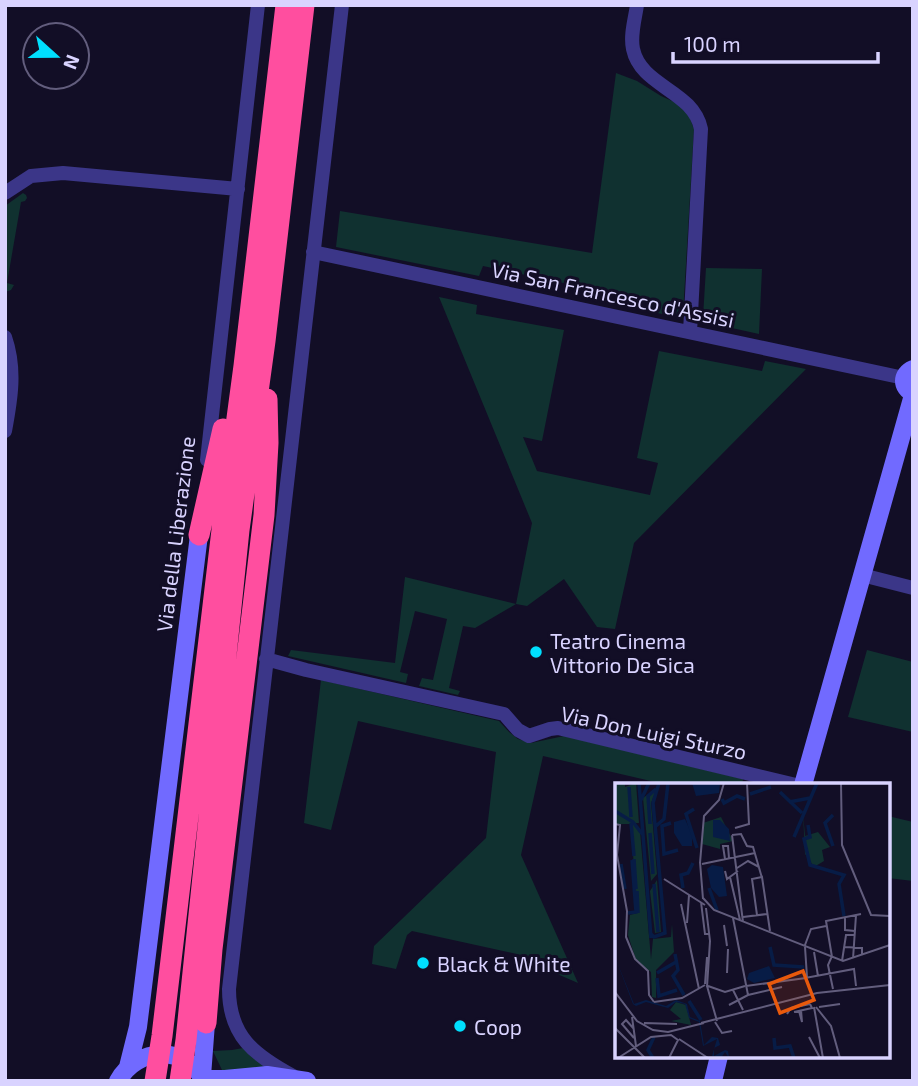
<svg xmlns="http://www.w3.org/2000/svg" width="918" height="1086" font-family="'Exo 2',sans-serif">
<rect width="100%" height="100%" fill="#120e26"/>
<path fill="#103130" d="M616,73L637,81L661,96L681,105L687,110L694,129L683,314L678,317L652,312L653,302L483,266L479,276L336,247L340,211L592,253Z
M23,193L26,195L27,198L25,201L21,202L7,283L14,285L11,290L5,292V206Z
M706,268L762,269L759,334L705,322L703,317Z
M439,297L477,305L476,314L564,330L542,441L523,437L537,471L650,495L658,463L637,458L659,351L762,371L765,361L806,369L634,543L615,629L597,627L564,579L527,606L516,604L475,628L463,626L449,688L460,691L458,695L419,686L422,678L433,680L447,619L415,611L400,672L408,674L406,683L288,656L291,650L395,663L405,577L516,604L532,523Z
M867,650L913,662V732L848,717Z
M321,680L499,721L509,732L518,739L531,743L564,736L743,779L742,785H668L543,756L521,855L578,983L541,967L535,958L412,931L407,935L396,969L372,964L374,946L486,838L496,752L358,721L331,830L304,823Z
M888,816L913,822V881L888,878Z
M243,1048L268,1067L225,1071L222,1070L213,1051L232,1050Z"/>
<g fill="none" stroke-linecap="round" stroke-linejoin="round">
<path stroke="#3b3688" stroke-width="14" d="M637,5C635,19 630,35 633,49C641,87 693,90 701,129L690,332
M5,193L31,176L63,173L238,189
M313,252L904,378
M5,337C16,369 11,399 5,431
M207,460L258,5
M862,575L913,588
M266,659L306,670L504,714L518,730L529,736L550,729L558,728L796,785
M293,1076C254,1055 229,1036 229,989L342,5"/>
<path stroke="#716aff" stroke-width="18" d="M913,369C901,374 901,388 913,393
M803,785L913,395
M128,1067L138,1027L199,535
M202,1076L206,1023
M203,1079H225L267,1075L307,1081
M118,1081C137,1046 186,1045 204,1081
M713,1081L719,1056"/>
<path stroke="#ff4e9f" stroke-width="21" d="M199,535L223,429
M206,1023L212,949L264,515L268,443L267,399
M155,1081L162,1036L222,530L244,366L286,5
M180,1081L186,1040L239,530L265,341L304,5"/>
</g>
<g fill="#00dffe" stroke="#120e26" stroke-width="2.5">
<circle cx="536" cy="652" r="7"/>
<circle cx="423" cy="963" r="7"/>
<circle cx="460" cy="1026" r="7"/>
</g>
<g text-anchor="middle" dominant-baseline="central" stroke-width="6" stroke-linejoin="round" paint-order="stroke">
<g font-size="21" fill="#d9d3ff" stroke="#120e26">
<text transform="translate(613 294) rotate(12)">Via San Francesco d'Assisi</text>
<text transform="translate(175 534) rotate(-83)">Via della Liberazione</text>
<text transform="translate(654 732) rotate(12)">Via Don Luigi Sturzo</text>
</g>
<g font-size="21" fill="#d9d3ff" stroke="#120e26" text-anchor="start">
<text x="550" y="640">Teatro Cinema<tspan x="550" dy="24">Vittorio De Sica</tspan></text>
<text x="437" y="963">Black &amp; White</text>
<text x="474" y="1026">Coop</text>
</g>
</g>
<g transform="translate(615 783)">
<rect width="275" height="275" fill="#120e26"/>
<path d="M0,0H10V4L21,0L24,40H20L25,48L36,176L38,156L56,154L57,141L59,169L41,187V215L37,214L36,189L21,177L13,152L15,132L22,130L16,41H0ZM42,5L36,20L42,91L36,98L28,15ZM106,34L118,58L105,61V66L87,61L88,40ZM42,97L46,149L40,150L35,108Z" fill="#103130"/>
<path d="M188,30L190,53L203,49L215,64L207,67L209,78L199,84L190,71ZM61,219L71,222L76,242L56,238L66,236L55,227Z" fill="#103130"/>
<path d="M77,0H105L104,10L81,13ZM70,36L77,51V63H67L59,50V39ZM98,37H105L114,46L115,58L98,54ZM97,82L108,84L112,113L104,114L96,105L92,86ZM0,174L19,221L31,217L51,223L61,217L72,221L75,234L85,238L89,262L97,254L103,255L105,262L99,265V273L110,267L113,268L114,275L110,269L106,275L97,273L102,256L88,263L84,239L74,235L70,221L61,219L53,225L31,219L21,223L18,221ZM154,183L160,195L139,200L132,196L134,190Z" fill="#071c46"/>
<path fill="none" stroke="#071c46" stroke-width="3.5" d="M24,0L36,155M14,4L16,34M165,9L187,30M135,11L156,4M107,16L109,20L122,13L130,16M25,19L34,0M174,19L195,15M79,26L71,31L82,65M0,28L18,39L28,52M218,32L210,40L218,63M16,40L19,73M56,40L47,43L49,71L63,67M35,41L33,13L41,6M193,42L195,54L189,56L195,82L229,92L224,101L229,133M41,43L49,36L53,0M35,50L38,91M179,54L202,0M19,76L21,106M6,81L10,106M39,101L43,149M68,105L66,92L73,90L78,80M94,105L102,127M22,108L23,130M13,130L21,129L17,77M35,150L39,154L50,150L38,20L44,0M155,164L159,182L189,184M60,171L63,187L58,193L69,212M42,190L61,179M42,195L44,213L62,207M74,218L86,237M159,255L160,265L175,263L179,275M38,275L33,267L39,254"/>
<path fill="none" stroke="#625d7d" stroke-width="2" d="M226,0L227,62L256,132L275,133M0,41L5,42L2,72L12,128L11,154L20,176L33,188L34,212L39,219M120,45L134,41L132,0M117,52L128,139M117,52L126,51L132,63L138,64L147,95M110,76L108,63H113L114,75M85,79L88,116M85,80L89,33L104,17L109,0M87,81L140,70M122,85L133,78L144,84M110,88L112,96L123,88M115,94L125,137M49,96L90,122M88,115L99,127L228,178L275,162M86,119L90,151H94M66,121L84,206M91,125L95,158L92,204M142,132L137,96L147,94L155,148M128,134L152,131M118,135L133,212M230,135V147L240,148M72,140L74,112M109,142L112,163M190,162L196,146L211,143M190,164L192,194M230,164L247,165V172M199,169L203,193M217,173L213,182L218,206M217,174L211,138L246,131M238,176L241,132M227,178L231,152H240M112,190L113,166M190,195L239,186L241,203M90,201L92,174M92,203L102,238M93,203L110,209L130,203M131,203L191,195M118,207L128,227M0,209L22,238L38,247L53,249L89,240M39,219L67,215L90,202M114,222L133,212L167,204M199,224L208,275M201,224L216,243L225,275M204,224L225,221M184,228L187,239L186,227M179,229L197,225L195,221M172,231L176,225L195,221M17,234L21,263M100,239L107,250L117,248M29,240L62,241M86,240L202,210L275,202M0,245L30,275M19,246L11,237L7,241L19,255M194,254L205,275M64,256L93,275M3,275L36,254L56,252L63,257L54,275"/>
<path fill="#e8590c" fill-opacity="0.15" stroke="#e8590c" stroke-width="3.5" d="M188,188L199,217L165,230L154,201Z"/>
<rect width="275" height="275" fill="none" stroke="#d9d3ff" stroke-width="3.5"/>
</g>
<rect width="918" height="1086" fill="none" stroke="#d9d3ff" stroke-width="14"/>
<g transform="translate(56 56) rotate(111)"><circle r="33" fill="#120e26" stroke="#625d7d" stroke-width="2"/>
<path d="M0-5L12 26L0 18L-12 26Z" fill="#00dffe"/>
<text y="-10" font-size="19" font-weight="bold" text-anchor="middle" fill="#d9d3ff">N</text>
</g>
<path d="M673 52v10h205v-10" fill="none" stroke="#d9d3ff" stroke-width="3.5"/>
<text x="684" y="52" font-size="21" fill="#d9d3ff" stroke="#120e26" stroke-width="5" paint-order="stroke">100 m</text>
</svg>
